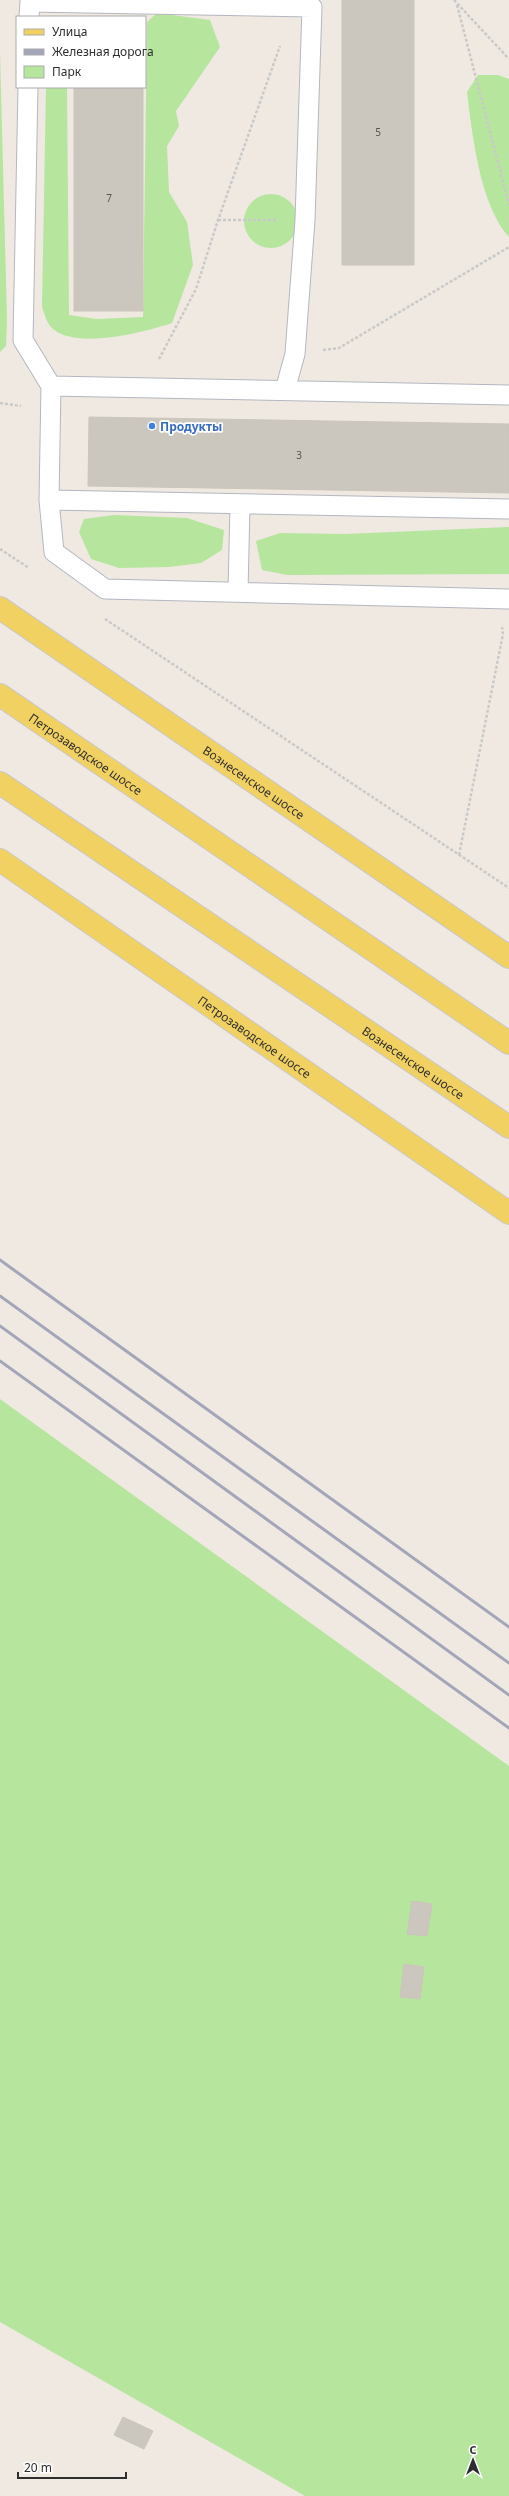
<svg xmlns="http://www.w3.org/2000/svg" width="509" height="2496" font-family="'Noto Sans',sans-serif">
<rect width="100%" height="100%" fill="#efe9e1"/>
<path fill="#b6e59e" d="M157,13L210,20L220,47L176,111L179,126L167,146L169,192L187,222L193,265L172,323C145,332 73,351 51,327C47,323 44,313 42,307L46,87H67L69,315L97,319L143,317L147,22Z
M0,52L7,320L6,346L0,352Z
M478,75H498L509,79V237C480,206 472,133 467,92Z
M244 221a27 27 0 1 1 54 0a27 27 0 1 1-54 0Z
M114,515L187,518L224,530L222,550L201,563L169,567L119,568L91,559L79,532L84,519Z
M509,527V574L287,575L262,570L256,541L280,533L345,534Z
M0,1399L509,1766V2496H305L0,2322Z"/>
<path fill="#cbc7bf" stroke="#cbc5ba" d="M342,0H414V265H342Z
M74,87H143V311H74Z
M89,417L509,424V493L88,486Z
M412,1901L432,1904L427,1936L407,1934Z
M404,1964L424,1967L420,1999L400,1997Z
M123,2417L153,2431L144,2449L114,2435Z"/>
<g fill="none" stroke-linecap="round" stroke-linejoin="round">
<g stroke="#b4b7c1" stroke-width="21">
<path id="service" d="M29,17L30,2L312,7L305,220L295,354L285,390
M28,87L23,340L51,386
M509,395L51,386L49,500L54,552L105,589L509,599
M49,500L509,509
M238,592L240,505"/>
</g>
<g stroke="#c9c9c9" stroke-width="24">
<g id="primary">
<path id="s1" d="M0,608L509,957"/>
<path id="s2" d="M0,695L509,1043"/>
<path id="s3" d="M0,783L509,1127"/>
<path id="s4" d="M0,860L509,1213"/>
</g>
</g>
<path stroke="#c9c9c9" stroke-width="2.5" stroke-dasharray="3 2" stroke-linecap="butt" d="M454,0L509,59
M457,5L509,205
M218,220H276
M323,350L339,348L509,247
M159,359L196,289L218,220L280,46
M0,403L21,406
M0,549L29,568
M105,619L509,888
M459,855L503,634L502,627"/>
<use href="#service" stroke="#fff" stroke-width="19"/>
<use href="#primary" stroke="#f2d163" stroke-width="22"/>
<path stroke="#a3a6b8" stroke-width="3" d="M0,1260L509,1627
M0,1296L509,1663
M0,1326L509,1695
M0,1361L509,1728"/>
</g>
<circle fill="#3f7fe0" stroke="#fff" stroke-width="1.5" cx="152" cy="426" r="4"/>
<g text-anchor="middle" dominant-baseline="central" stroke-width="3.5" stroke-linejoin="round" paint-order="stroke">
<g font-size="10" fill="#555452">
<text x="378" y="132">5</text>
<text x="109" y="198">7</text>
<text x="299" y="455">3</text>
</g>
<g font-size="12" font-weight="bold" fill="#366cbe" stroke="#fff" text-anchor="start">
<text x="160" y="426">Продукты</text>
</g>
<g font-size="12" fill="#2e2e2e" stroke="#fff">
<text stroke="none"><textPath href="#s2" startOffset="104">Петрозаводское шоссе</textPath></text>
<text stroke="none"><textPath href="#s1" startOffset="308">Вознесенское шоссе</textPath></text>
<text stroke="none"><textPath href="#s4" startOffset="310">Петрозаводское шоссе</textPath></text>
<text stroke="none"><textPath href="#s3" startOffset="499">Вознесенское шоссе</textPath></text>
</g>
</g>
<rect x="16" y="16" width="130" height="72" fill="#ffffff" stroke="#ababab"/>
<rect x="24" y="29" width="20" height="6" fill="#f2d163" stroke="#ababab"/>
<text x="52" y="36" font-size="12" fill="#2e2e2e">Улица</text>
<rect x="24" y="49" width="20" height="6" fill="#a3a6b8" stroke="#ababab"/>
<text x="52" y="56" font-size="12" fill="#2e2e2e">Железная дорога</text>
<rect x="24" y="66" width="20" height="12" fill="#b6e59e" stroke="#ababab"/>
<text x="52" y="76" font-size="12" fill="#2e2e2e">Парк</text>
<g transform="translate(473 2460)" stroke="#ffffff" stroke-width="3" paint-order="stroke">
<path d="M0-3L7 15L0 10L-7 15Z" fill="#2e2e2e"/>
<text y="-6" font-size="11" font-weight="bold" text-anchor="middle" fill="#2e2e2e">С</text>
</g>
<path d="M18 2472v6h108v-6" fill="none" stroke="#2e2e2e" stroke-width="2"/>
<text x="24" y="2472" font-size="12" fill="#2e2e2e" stroke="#ffffff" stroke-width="3" paint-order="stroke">20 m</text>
</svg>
